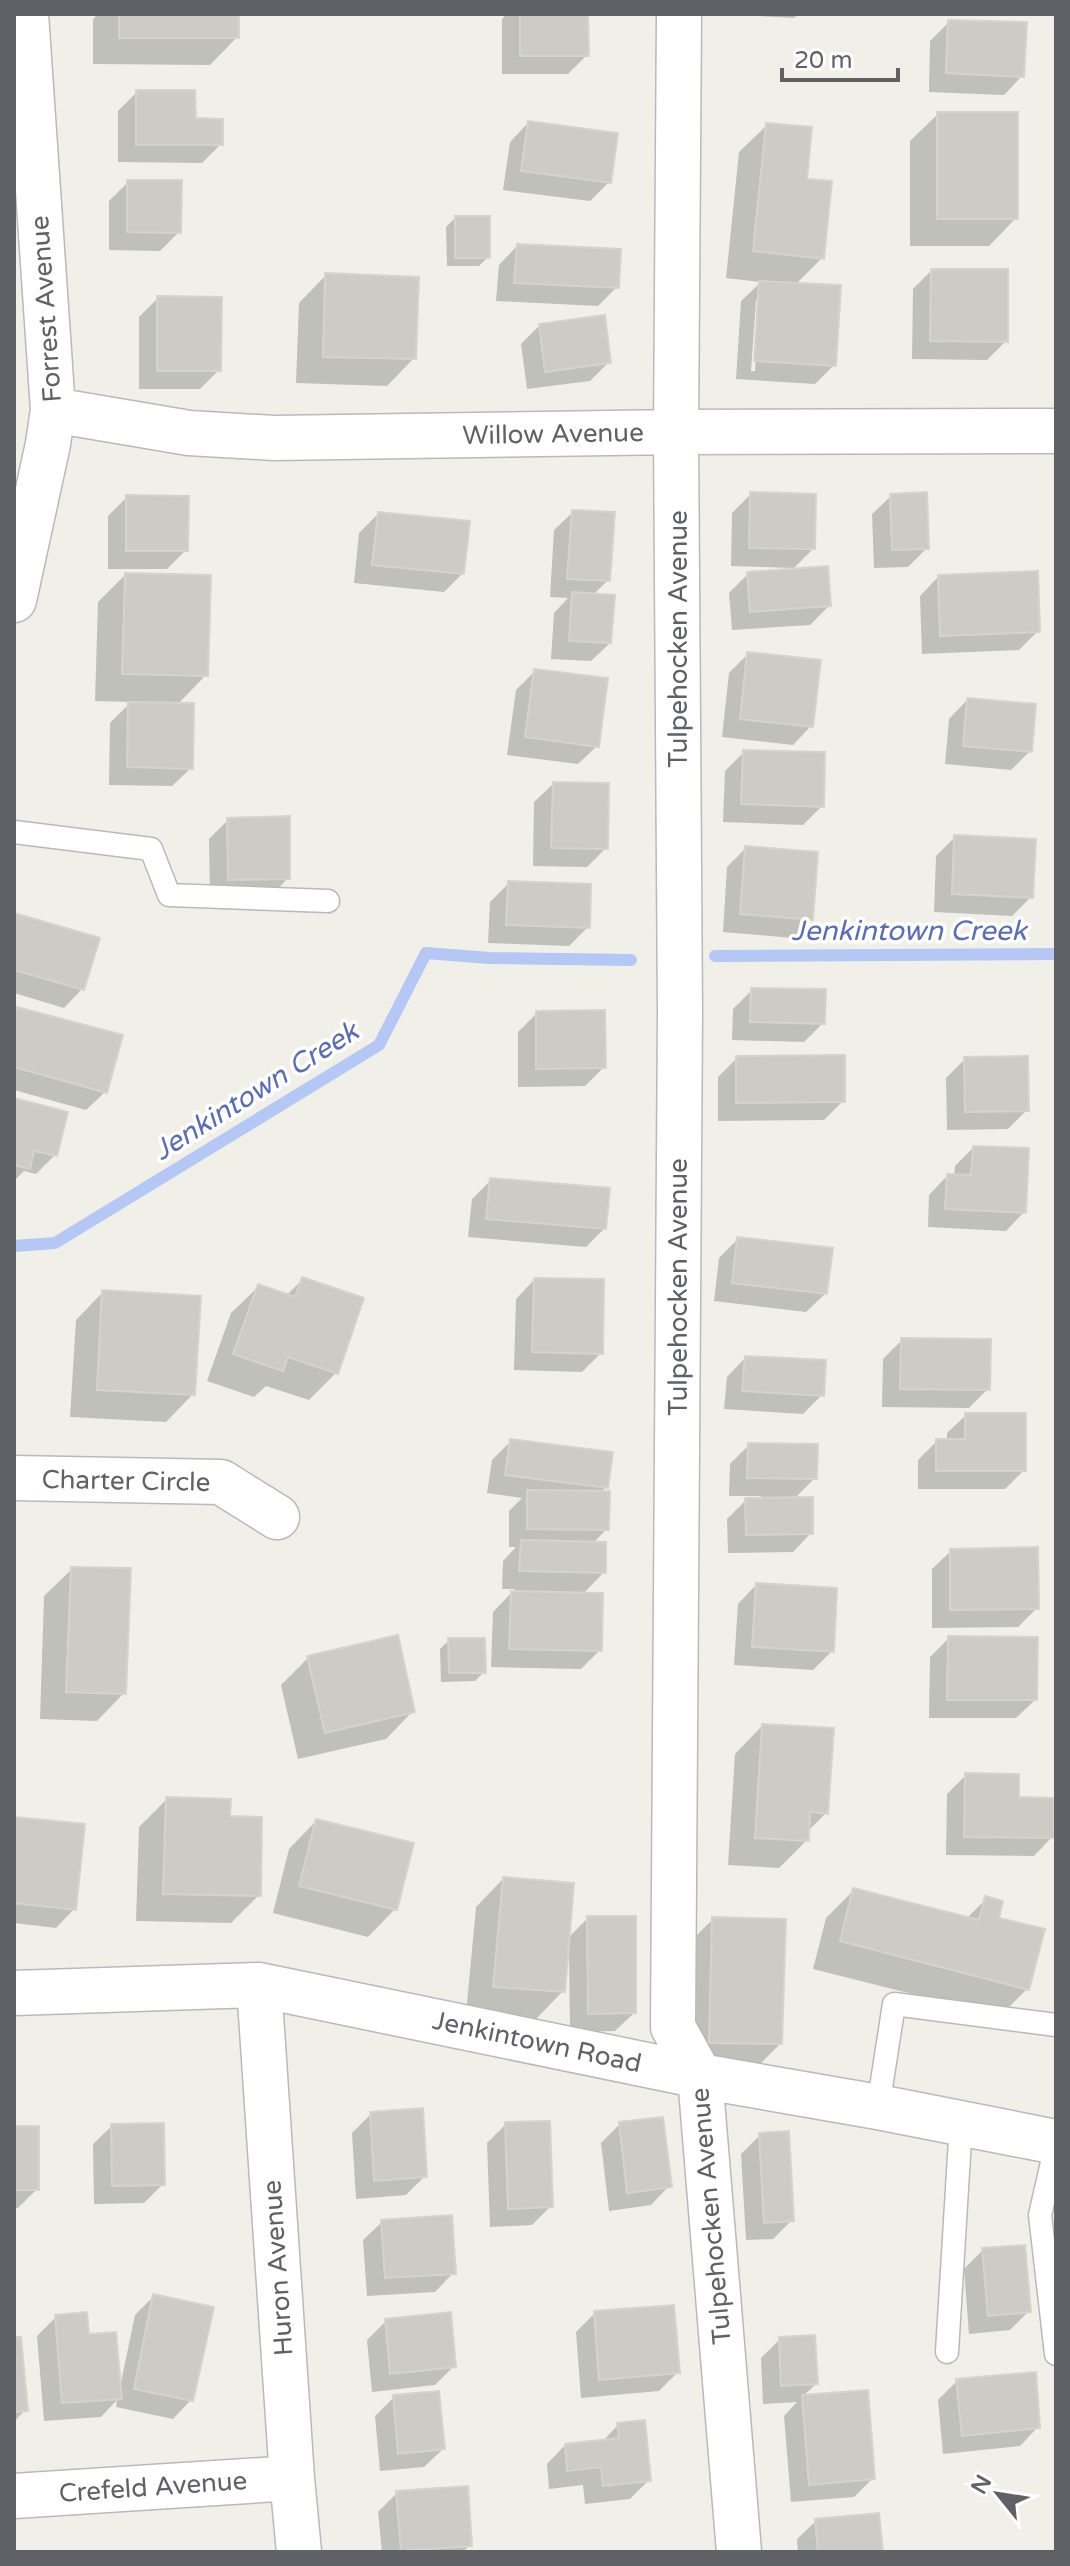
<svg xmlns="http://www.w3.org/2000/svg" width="1070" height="2566" font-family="'Varela Round',sans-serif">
<rect width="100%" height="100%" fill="#f0f0e9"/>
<path fill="#0003" fill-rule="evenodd" d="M98,14H237V37L210,65L93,64V19Z
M507,14H586L587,55L568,74H502V19Z
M722,14H799L794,18Z
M949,22L1022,76L1004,95L929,92L930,41Z
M137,92L194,120L221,144L202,163L118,162V111Z
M938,114L1016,218L989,246H910V141Z
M528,123L609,182L590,201L503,190L510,142Z
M767,125L804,181L822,258L795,285L834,365L815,384L736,379L741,301L761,282L726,278L739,152ZM756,300H760L755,371H751Z
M128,182L179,232L160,251L109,250V201Z
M455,218L488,257L479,266H447L446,227Z
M517,246L617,287L598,306L496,301L499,265Z
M931,271L1006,341L987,360L912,359L913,289Z
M326,275L414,358L387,386L296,383L299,303Z
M158,298L219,370L200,389H139V317Z
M540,325L609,362L590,381L527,389L521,344Z
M751,494L813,549L794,568L731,566L732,513Z
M891,496L927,548L908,567L874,568L872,514Z
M127,497L186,550L167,569H108V516Z
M573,512L608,580L593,595L610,643L591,661L551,659L554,613L568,598L550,597L554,530Z
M378,514L462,574L444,592L354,583L359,533Z
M748,574L829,606L810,625L732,630L729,593Z
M125,575L206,675L177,705L191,768L172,786L109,785L110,723L131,702L95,701L98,602Z
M938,577L1038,631L1019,650L922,654L920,596Z
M748,654L811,726L793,745L722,737L729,673Z
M535,671L597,746L578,764L507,755L516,690Z
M967,700L1030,751L1011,770L945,764L949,719Z
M744,752L822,806L803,825L723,822L725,771Z
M553,784L606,848L587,867L533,866L534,802Z
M228,820L288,878L270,897L210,898L209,839Z
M955,837L1031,897L1012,916L934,912L936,856Z
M746,848L811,919L793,938L723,932L727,867Z
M509,883L588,927L569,946L488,943L490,902Z
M14,915L82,989L64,1008L14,993Z
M752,990L823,1023L804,1042L732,1040L733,1009Z
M18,1009L105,1092L86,1110L14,1090V1013Z
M537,1013L604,1067L585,1086L518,1087V1032Z
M737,1058L843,1101L824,1120L718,1121V1077Z
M965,1059L1027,1110L1008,1129L947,1130L946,1078Z
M14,1100L55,1155L36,1174L24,1171L14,1181Z
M973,1148L1024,1212L1006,1231L928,1227L929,1195L947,1176H954L955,1166Z
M491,1180L605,1228L586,1247L468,1237L472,1199Z
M738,1239L825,1294L806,1312L714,1301L719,1258Z
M303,1279L336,1373L309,1400L266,1386L254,1397L207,1381L231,1313L259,1286L286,1296Z
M534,1280L601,1353L582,1372L514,1370L516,1299Z
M103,1292L193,1394L166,1422L70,1417L76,1320Z
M902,1340L988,1389L969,1408L882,1407L883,1359Z
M745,1358L822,1395L803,1414L724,1409L727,1377Z
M966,1415L1024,1470L1005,1489H918V1460L937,1441H947V1433Z
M511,1441L606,1487L600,1493L607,1529L592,1544L604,1572L582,1595L600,1650L581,1669L491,1667L493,1612L515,1589H502L503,1561L516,1547H509V1511L522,1498L487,1493L492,1460Z
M749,1445L815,1478L794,1499L811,1533L793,1552L728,1553L727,1519L746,1500H761V1496H729L730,1464Z
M951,1551L1037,1608L1018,1627L932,1628V1569Z
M72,1569L124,1693L97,1721L40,1719L44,1596Z
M756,1585L832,1651L813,1670L734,1665L738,1604Z
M949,1638L1035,1700L1016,1718H929L930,1657Z
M449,1640L484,1672L475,1681L441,1682L440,1649Z
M308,1658L413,1711L386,1739L298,1759L281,1685Z
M762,1726L826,1813L807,1832V1840L779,1868L728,1865L735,1754Z
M966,1775L1017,1799L1052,1837L1034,1856L946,1855L947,1794Z
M167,1799L259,1895L231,1923L136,1921L139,1827Z
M14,1819L74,1909L56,1928L14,1923Z
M316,1821L395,1909L368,1937L273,1913L289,1849Z
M503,1879L567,1939L588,1918L634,2013L615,2031L570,2032L569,1953H566L563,1991L536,2019L466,2014L476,1907Z
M854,1890L966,1919L986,1899L1027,1989L1000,2016L813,1969L826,1918Z
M713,1919L780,2044L753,2071L682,2069L685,1947Z
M371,2114L425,2176L406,2195L356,2199L352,2133Z
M506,2124L551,2206L532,2225L490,2227L487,2143Z
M620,2124L669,2186L651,2205L609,2211L601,2143Z
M112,2126L163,2184L144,2203L94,2204L93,2144Z
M14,2128L37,2189L18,2208H14Z
M760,2135L792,2220L773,2239L746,2240L741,2154Z
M382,2222L453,2273L435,2292L367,2296L363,2240Z
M983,2250L1029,2311L1010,2330L969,2334L964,2269Z
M154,2296L191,2400L173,2419L116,2407L117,2400L101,2417L44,2421L37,2336L56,2317L87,2336L120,2387L135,2315Z
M595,2313L678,2372L659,2391L581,2398L576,2332Z
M386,2321L454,2366L435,2385L372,2392L367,2340Z
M14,2339L25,2410L14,2422Z
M780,2339L816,2384L802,2397L866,2392L873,2478L854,2497L791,2502L784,2416L797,2402L763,2404L761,2358Z
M957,2381L1038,2427L1020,2446L943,2454L938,2400Z
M394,2397L443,2449L424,2467L380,2471L375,2416Z
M618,2425L649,2480L630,2499L585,2504L583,2485L549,2489L547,2464L565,2445L602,2442Z
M397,2493L470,2545L463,2552H382L378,2512Z
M816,2521L881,2552H798L797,2539Z"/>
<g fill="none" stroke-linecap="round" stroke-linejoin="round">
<path stroke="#b4c7f5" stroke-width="12" d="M715,956L1056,954
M14,1246L55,1243L379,1045L426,953L489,958L631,960"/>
</g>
<path fill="#cccbc5" stroke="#d4d4c8" stroke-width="2" d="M119,14H239V38H119Z
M520,14H588L589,56H520Z
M948,20L1027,22L1024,77L946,73Z
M136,90H195L196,118L223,119V145H136Z
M937,112H1018V219H937Z
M528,121L618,133L611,183L521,171Z
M766,123L812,127L807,179L832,181L824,259L753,251Z
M127,180H182L181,233L127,232Z
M455,216H490V258H455Z
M517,244L621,249L619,288L514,283Z
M931,269H1008V342L930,341Z
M325,273L419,277L416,359L323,357Z
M759,281L841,285L836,366L754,361Z
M157,296L222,297L221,371H157Z
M605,315L611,363L545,372L539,324Z
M750,492L816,494L815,549L749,548Z
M927,492L929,549L892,550L890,494Z
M126,495L189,496L188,551H126Z
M572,510L615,512L610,581L567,579Z
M378,512L470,521L464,574L372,565Z
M828,566L831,606L750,612L747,572Z
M1038,571L1040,632L940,636L938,575Z
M125,573L211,575L208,676L122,674Z
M572,592L615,595L611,643L569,641Z
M747,652L821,660L813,727L740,719Z
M534,669L608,678L599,747L525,737Z
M967,698L1036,704L1032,752L963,746Z
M128,702L194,703L193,769L127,767Z
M743,750L825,752L824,807L741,804Z
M553,782L609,783L608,849L551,848Z
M290,816V879L228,880L227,818Z
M954,835L1036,839L1033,898L952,894Z
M745,846L818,852L813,920L740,914Z
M508,881L591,884L590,928L506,925Z
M14,913L100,938L84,990L14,970Z
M751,988L826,989L825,1024L750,1022Z
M17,1007L123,1035L107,1093L14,1067V1019Z
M605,1010L606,1068L536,1069V1011Z
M845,1055V1102L736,1103V1056Z
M1028,1056L1029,1111L965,1112L964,1057Z
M14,1098L68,1112L57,1156L34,1151L30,1169L14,1165Z
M973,1146L1029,1148L1026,1213L945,1209L947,1174L971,1175Z
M490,1178L610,1188L606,1229L486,1219Z
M737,1237L833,1248L827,1294L732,1283Z
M302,1277L364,1298L338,1374L288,1357L283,1371L233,1354L258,1284L295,1297Z
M534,1278L604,1279L603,1354L532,1352Z
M102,1290L201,1296L195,1395L97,1390Z
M901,1338L991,1339L990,1390L900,1389Z
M745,1356L826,1360L824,1396L742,1391Z
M965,1413H1026V1471H936V1439H965Z
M510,1439L613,1452L608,1488L505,1475Z
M748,1443L818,1444L817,1479L747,1478Z
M527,1490L610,1491L609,1530L527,1529Z
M813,1497V1534L746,1535L745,1498Z
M521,1540L606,1542V1573L519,1571Z
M1038,1547L1039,1609L950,1610V1549Z
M71,1567L131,1568L126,1694L66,1692Z
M756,1583L837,1588L834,1652L752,1647Z
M511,1591L603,1593L602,1651L509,1649Z
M398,1635L415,1712L325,1733L307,1656Z
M948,1636L1038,1637L1037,1700H947Z
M448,1638H485L486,1673H449Z
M762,1724L834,1728L828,1814L810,1812L809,1841L755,1838Z
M965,1773L1019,1774V1797L1054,1798V1838L964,1837Z
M166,1797L231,1799L230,1816L262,1817L261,1896L163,1894Z
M14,1817L85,1824L76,1910L14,1903Z
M316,1819L414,1843L397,1910L299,1886Z
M503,1877L574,1883L565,1992L493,1987Z
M853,1888L979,1920L985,1896L1003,1901L999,1918L1045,1929L1029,1990L840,1941Z
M587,1916H636V2013L588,2014Z
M712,1917L786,1919L782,2044L709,2043Z
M423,2108L427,2177L374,2181L370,2112Z
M663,2117L672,2187L627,2193L619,2122Z
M550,2121L553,2207L508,2209L505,2122Z
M164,2123L165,2185L112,2186L111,2124Z
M14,2126H39V2190H14Z
M789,2131L794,2221L764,2223L759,2133Z
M452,2215L456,2274L385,2278L381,2220Z
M1025,2245L1031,2312L988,2316L982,2248Z
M153,2294L214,2307L193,2401L134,2389Z
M674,2305L680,2373L599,2380L594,2311Z
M87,2312L89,2334L116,2332L122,2399L62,2403L55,2315Z
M451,2312L456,2367L390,2374L385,2319Z
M815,2335L818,2384L781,2386L779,2337Z
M14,2337H21L28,2411L14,2412Z
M1036,2372L1040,2428L962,2436L956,2379Z
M868,2390L875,2479L809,2485L802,2395Z
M439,2391L445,2449L398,2454L393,2395Z
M645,2420L651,2481L603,2486L601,2467L567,2471L565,2444L619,2438L617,2423Z
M468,2486L472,2546L401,2551L396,2491Z
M879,2513L883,2552H818L815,2519Z"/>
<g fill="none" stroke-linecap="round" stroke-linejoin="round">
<g stroke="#b9b9bd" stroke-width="25">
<path id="service" d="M14,832L151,849L169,895L328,901
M878,2107L894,2004L1056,2025
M1056,2145L1040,2215L1056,2354
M947,2352L961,2123"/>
</g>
<g stroke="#b9b9bd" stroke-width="47">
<path id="minor" d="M679,14L676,432L680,1013L673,2027L700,2076L739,2552
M53,410L189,433L274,438L676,432L1056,431
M14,600L48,444L53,410L26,14
M14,1478L221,1482L277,1517
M259,1985L292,2478L299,2552
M14,1993L259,1985L700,2076L878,2107L1056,2142
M14,2496L292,2478"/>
</g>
<use href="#service" stroke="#fff" stroke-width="22"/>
<use href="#minor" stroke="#fff" stroke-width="44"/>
</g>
<g text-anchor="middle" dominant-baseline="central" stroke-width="7" stroke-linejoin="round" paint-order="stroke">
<g font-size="26" fill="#606167" stroke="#fff">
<text transform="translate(46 309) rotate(-94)">Forrest Avenue</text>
<text transform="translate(553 434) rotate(-1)">Willow Avenue</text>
<text transform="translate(678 639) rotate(-90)">Tulpehocken Avenue</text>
<text transform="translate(678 1287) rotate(-90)">Tulpehocken Avenue</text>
<text transform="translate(126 1481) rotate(1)">Charter Circle</text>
<text transform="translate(537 2042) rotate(12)">Jenkintown Road</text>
<text transform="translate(711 2216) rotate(-95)">Tulpehocken Avenue</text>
<text transform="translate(278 2268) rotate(-94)">Huron Avenue</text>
<text transform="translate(153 2487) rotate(-4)">Crefeld Avenue</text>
</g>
<g font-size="28" font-style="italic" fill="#586db7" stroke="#fff">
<text x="909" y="931">Jenkintown Creek</text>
<text transform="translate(256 1091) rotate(-32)">Jenkintown Creek</text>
</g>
</g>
<rect width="1070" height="2566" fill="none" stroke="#606167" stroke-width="32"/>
<g transform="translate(998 2494) rotate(300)" stroke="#ffffff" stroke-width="6" paint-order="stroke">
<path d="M0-6L14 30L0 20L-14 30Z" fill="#606167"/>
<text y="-12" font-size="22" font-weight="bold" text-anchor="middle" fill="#606167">N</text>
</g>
<path d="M782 68v12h116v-12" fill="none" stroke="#606167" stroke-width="4"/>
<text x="794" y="68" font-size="24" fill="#606167" stroke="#ffffff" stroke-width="6" paint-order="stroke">20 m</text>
</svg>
